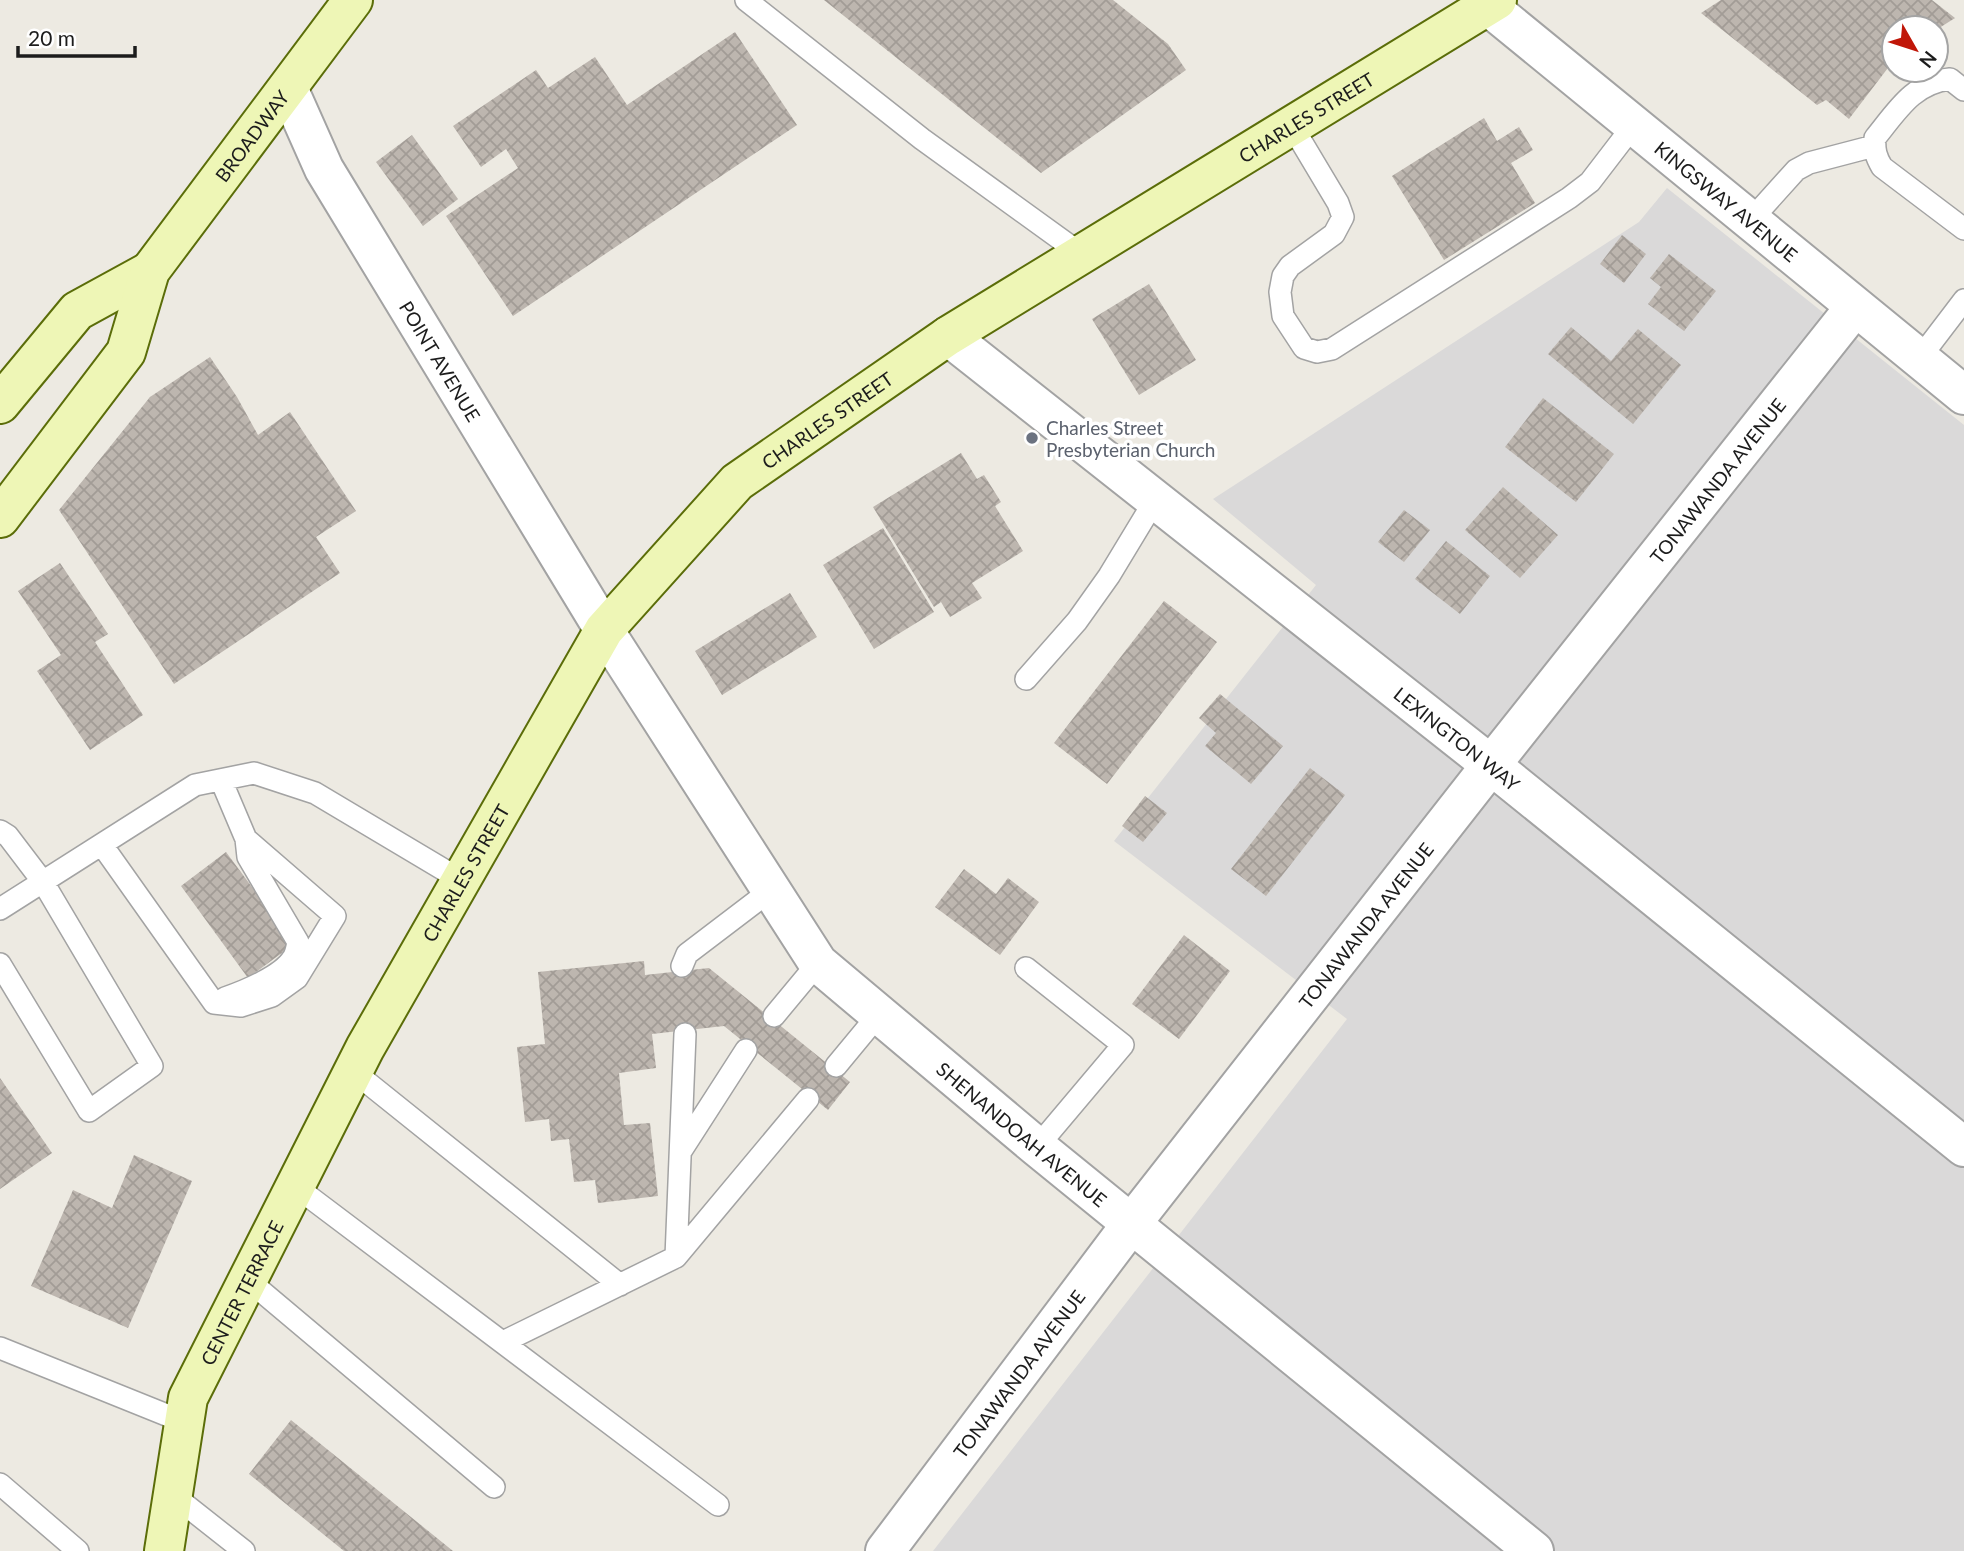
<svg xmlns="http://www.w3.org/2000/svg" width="1964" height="1551" font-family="Lato,sans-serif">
<defs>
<pattern id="building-cross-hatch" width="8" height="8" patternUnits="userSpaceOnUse" patternTransform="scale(1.75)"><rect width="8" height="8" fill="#bdb6af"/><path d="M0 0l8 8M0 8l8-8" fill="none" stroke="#a29c96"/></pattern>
</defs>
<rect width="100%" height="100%" fill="#edeae2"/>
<path fill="#dad9d9" d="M1667,188L1964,425V1551H933L1347,1019L1114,841L1316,585L1213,499L1639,222Z"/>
<path fill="url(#building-cross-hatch)" d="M824,0H1113L1168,44L1186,70L1041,173Z
M1721,0H1932L1955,18L1936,30V28H1894V60L1849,119L1826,100L1817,105L1701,13Z
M735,32L797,125L513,316L446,216L518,168L506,149L481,167L453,126L536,70L548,88L595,57L627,105Z
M1484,118L1497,141L1519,127L1533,150L1511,163L1535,203L1444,260L1392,176Z
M412,135L458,199L423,226L376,162Z
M1622,235L1646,254L1624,283L1600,264Z
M1669,254L1716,291L1684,331L1648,304L1661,287L1650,278Z
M1149,284L1196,360L1139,395L1092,319Z
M1571,327L1611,361L1638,329L1681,365L1633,424L1548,354Z
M210,357L237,397L258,435L290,412L356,511L316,537L340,573L174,684L59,510L150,397Z
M1543,398L1614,454L1576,502L1505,447Z
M961,453L977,479L984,475L1001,502L995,506L1023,551L972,583L982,598L950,617L941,602L934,607L873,507Z
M1503,487L1558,535L1520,578L1465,530Z
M1404,510L1430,530L1404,562L1378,542Z
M883,528L934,612L874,649L823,565Z
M1446,541L1490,576L1460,614L1415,579Z
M60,563L108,634L95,642L143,715L90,750L37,671L61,655L18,591Z
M790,593L817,637L722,695L695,651Z
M1164,601L1217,642L1107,784L1054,743Z
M1220,694L1283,746L1251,784L1205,746L1216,733L1199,718Z
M1310,768L1345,795L1266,896L1231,869Z
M1145,796L1167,813L1143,842L1122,826Z
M226,852L294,944L248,978L181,886Z
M964,869L996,894L1008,878L1039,902L1000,955L935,907Z
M1184,935L1230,971L1179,1039L1132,1004Z
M644,961L645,975L709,968L850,1082L828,1110L724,1026L652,1034L656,1068L619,1073L624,1125L650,1123L658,1196L598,1203L595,1180L574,1182L569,1139L551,1141L549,1119L525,1122L517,1047L545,1044L538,972Z
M0,1078L52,1153L0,1189Z
M134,1155L192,1181L128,1328L31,1286L73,1190L112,1208Z
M291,1420L453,1551H344L249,1474Z"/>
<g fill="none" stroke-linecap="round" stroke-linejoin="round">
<g stroke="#a3a3a3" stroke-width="24">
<path id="lane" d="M746,0L922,139L1081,254
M1964,90L1950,79C1913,83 1897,111 1875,138C1874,150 1876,157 1882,167L1964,229
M1292,126L1338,203L1343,217L1334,234L1290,266L1283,276L1280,292L1283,316L1304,348L1317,352L1332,349L1569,198L1590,182L1633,126
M1750,221L1796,170L1809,163L1874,146
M1919,359L1964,300
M1026,679L1077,621L1109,576L1155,500
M0,831L8,836L43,882L152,1066L89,1111L0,964
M102,845L214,1003L241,1006L272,996L297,978L335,916L246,839L221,780
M0,909L195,785L254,773L315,793L461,880
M682,966L687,954L771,890
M1026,968L1123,1045L1037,1147
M225,998C245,991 282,976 293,958C296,954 297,947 298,942L248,857L246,839
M774,1016L818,963
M836,1066L879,1014
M353,1071L620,1285
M681,1151L746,1050
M295,1186L718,1505
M676,1257L685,1034
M248,1280L494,1487
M503,1342L676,1257L808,1099
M0,1348L184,1422
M0,1484L78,1551
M173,1495L244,1551"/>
</g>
<g stroke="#a3a3a3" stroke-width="42">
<g id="street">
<path id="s1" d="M1488,6L1964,395"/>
<path id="s2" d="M288,88L324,169L604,630L818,963L1037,1147L1534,1551"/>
<path id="s3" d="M948,336L1491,765L1964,1147"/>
<path id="s4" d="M885,1551L1132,1223L1491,765L1855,307"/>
</g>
</g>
<g stroke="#5b6d09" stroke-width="42">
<g id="secondary">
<path d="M0,404L77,311L150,271"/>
<path id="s5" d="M0,518L126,352L150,271L353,0"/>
<path id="s6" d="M164,1551L188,1398L365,1048L604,630L737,482L948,336L1497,0"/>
</g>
</g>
<use href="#lane" stroke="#fff" stroke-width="21"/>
<use href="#street" stroke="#fff" stroke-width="38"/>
<use href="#secondary" stroke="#eef6b6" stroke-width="38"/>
</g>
<circle fill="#6b7280" stroke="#fff" stroke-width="2.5" cx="1032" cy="438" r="7"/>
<g text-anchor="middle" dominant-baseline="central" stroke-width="7" stroke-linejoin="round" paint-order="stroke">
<g font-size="19" fill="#1c1c1c" stroke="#fff">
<text stroke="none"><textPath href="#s6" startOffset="1904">CHARLES STREET</textPath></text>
<text stroke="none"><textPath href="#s5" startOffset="462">BROADWAY</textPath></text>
<text stroke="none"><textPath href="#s1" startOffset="308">KINGSWAY AVENUE</textPath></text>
<text stroke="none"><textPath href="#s2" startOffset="313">POINT AVENUE</textPath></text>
<text stroke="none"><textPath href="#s6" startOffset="1337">CHARLES STREET</textPath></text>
<text stroke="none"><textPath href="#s4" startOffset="1356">TONAWANDA AVENUE</textPath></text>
<text stroke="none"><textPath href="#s3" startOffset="649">LEXINGTON WAY</textPath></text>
<text stroke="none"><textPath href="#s6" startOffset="749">CHARLES STREET</textPath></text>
<text stroke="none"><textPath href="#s4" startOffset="789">TONAWANDA AVENUE</textPath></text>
<text stroke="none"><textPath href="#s2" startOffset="1290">SHENANDOAH AVENUE</textPath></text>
<text stroke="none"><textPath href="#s6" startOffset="273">CENTER TERRACE</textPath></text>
<text stroke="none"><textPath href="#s4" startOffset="222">TONAWANDA AVENUE</textPath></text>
</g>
<g font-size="19" fill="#5b616d" stroke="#fff" text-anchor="start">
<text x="1046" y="427">Charles Street<tspan x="1046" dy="22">Presbyterian Church</tspan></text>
</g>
</g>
<g transform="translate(1915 49) rotate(129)"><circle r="33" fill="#ffffff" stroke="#a4a4a4" stroke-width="2"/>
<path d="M0-5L12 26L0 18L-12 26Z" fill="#c01608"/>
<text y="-10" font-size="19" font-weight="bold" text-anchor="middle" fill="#1c1c1c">N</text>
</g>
<path d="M18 46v10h117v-10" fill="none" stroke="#1c1c1c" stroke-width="3.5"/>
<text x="28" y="46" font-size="21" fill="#1c1c1c" stroke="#ffffff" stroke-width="5" paint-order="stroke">20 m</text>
</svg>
